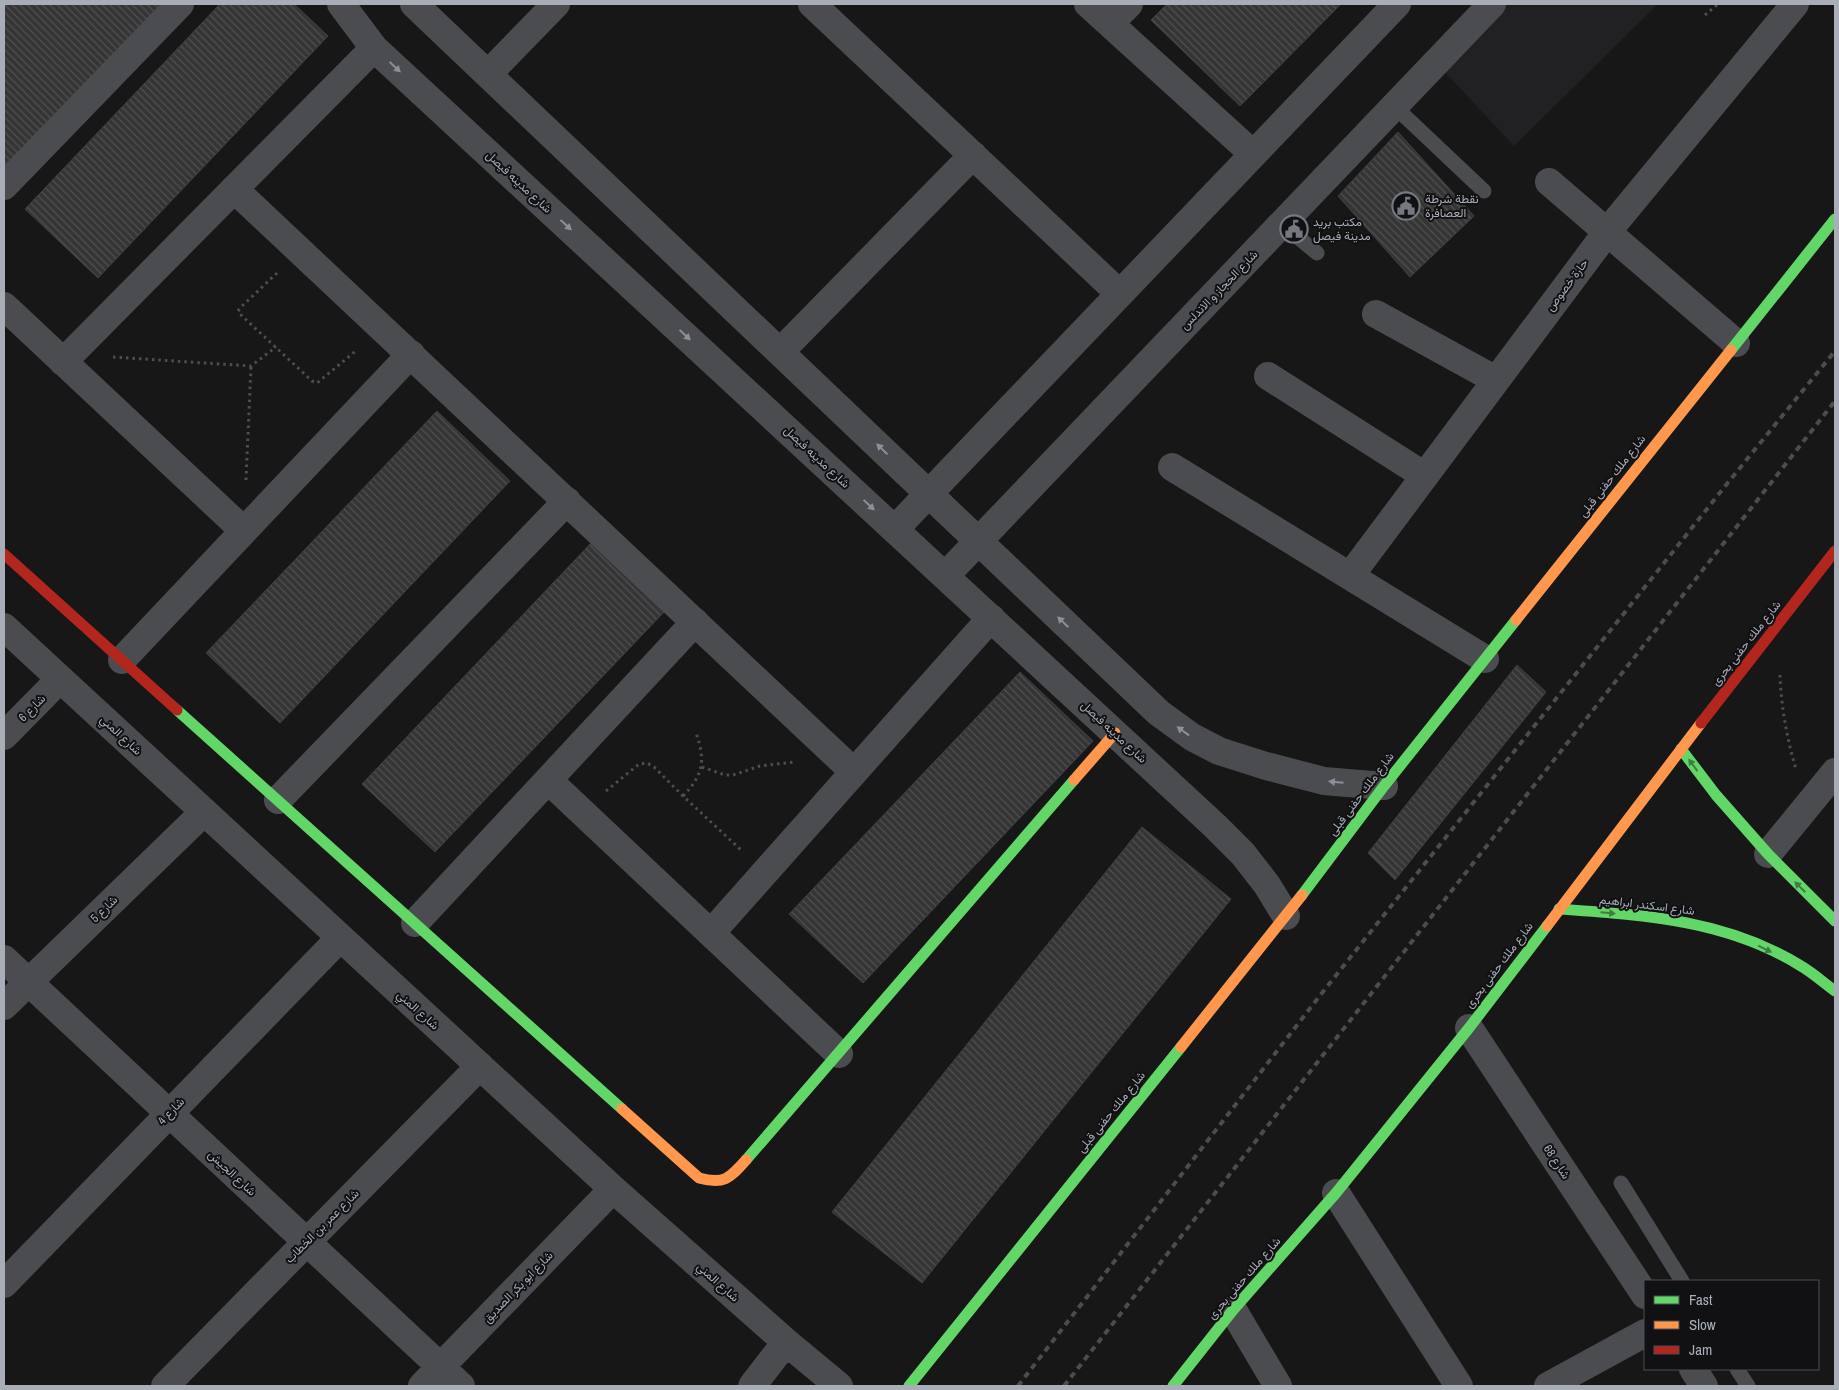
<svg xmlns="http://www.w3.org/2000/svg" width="1839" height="1390" font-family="'Archivo Narrow',Vazirmatn,sans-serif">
<defs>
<pattern id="building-back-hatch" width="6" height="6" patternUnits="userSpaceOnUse" patternTransform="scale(1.25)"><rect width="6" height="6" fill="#353536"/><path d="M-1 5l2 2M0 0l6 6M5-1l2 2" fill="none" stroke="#4f5051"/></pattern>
</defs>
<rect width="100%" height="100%" fill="#171717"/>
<path fill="#212123" d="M1477,4H1658L1514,146L1428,54Z"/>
<path fill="url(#building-back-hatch)" stroke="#3f4043" d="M4,4H163L4,173Z
M220,4H294L328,36L98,278L25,209Z
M1167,4H1341L1240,106L1151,20Z
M1398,132L1474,216L1410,277L1338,196Z
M437,411L510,481L280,723L206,653Z
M592,542L665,611L435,852L362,784Z
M1517,665L1546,692L1395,880L1368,853Z
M1020,672L1093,741L863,983L789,914Z
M1142,827L1231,899L922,1283L832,1212Z"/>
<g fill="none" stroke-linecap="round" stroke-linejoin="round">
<path stroke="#4d4e52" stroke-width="3" stroke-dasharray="2.5 4" stroke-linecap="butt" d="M1705,15L1718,4
M277,273L241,307L238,311L242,316L312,381L317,383L357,350
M113,357L251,366L276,347
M246,480L251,366
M1780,675C1781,706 1787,739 1796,769
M702,767L725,775H733L760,766L795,762
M606,791L639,764L647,763L654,767L683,796L741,850
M683,796C703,775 706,761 696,733"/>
<path stroke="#4b4c50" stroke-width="15" d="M1394,106L1484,191
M1282,224L1317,253
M1621,1183L1682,1281
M1737,1369L1748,1386"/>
<path stroke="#4b4c50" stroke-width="28" d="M341,4L374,48L1215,826L1243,854L1267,885L1286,916
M414,4L1159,713L1192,737L1219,751L1266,766L1324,781L1384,786
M812,4L1120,294
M1088,4L1253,154
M1110,23L1129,4
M488,74L556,4
M1549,182L1736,343
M4,186L180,4
M234,189L854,772
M4,306L244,531
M1376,314L1496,380
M780,352L973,155
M63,362L374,48
M1268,376L1425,476
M1172,467L1485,659
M895,529L1397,4
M945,576L1492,4
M1350,576L1607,232L1795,4
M4,627L613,1189L786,1342L839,1386
M122,660L411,354
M4,736L60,679
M548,780L839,1054
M278,800L567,501
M1768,854L1835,772
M415,923L695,622
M711,933L991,618
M4,959L461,1386
M4,1006L204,812
M1469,1028L1645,1295
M1336,1193L1459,1386
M4,1284L340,938
M1233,1310L1278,1386
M1693,1369L1704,1386
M165,1386L480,1066
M422,1386L613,1189
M752,1386L786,1342
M1548,1386L1645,1333"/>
<path stroke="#63d668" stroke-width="11" d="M1731,350L1835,219
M177,710L622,1109
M1681,749L1716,795L1768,854L1835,921
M1302,895L1384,786L1516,620
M1559,909C1644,915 1727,920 1801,966C1813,973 1824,983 1835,991
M746,1160L1074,780
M909,1386L1181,1047
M1173,1386L1233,1310L1336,1193L1469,1028L1547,926"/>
<path stroke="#ff974d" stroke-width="11" d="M1516,620L1731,350
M1074,780L1115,733
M1547,926L1701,723
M1181,1047L1302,895
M622,1109L699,1178C724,1185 730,1178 746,1160"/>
<path stroke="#b3261e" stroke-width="11" d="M4,554L177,710
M1701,723L1835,551"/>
<path stroke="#4b4c4f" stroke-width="4" stroke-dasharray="6 5" stroke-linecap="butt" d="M1018,1386L1318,998L1726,485L1835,351
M1064,1386L1835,401"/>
</g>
<defs><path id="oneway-solid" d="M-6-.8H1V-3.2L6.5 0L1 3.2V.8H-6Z" transform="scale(1.25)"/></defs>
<g fill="#8c9099">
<use href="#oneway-solid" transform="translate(395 67) rotate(43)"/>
<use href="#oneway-solid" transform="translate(566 225) rotate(43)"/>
<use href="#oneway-solid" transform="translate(685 335) rotate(43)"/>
<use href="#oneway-solid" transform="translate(882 449) rotate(-136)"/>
<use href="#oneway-solid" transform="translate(869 505) rotate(43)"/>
<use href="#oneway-solid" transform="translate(1063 622) rotate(-136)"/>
<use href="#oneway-solid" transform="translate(1183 731) rotate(-144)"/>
<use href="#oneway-solid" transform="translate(1336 782) rotate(-175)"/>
</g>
<g fill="#3e7d42">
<use href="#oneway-solid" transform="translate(1693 765) rotate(-126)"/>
<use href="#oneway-solid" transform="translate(1800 887) rotate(-135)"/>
<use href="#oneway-solid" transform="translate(1608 913) rotate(5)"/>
<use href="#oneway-solid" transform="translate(1765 949) rotate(26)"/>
</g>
<defs>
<g id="civic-ring" transform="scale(1.4375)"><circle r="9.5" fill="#111113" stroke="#757880" stroke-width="1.5"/><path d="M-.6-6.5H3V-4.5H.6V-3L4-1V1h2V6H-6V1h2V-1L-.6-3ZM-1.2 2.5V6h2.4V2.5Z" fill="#757880"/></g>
</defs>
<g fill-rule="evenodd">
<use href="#civic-ring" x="1406" y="206"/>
<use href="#civic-ring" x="1294" y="229"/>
</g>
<g text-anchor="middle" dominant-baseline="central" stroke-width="4" stroke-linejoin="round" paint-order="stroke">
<g font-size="12" fill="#a8adb8" stroke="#111113">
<text transform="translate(519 182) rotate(43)">شارع مدينه فيصل</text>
<text transform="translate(1567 285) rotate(-53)">حارة خصوص</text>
<text transform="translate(1219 290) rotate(-46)">شارع الحجاز و الاندلس</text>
<text transform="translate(817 457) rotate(43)">شارع مدينه فيصل</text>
<text transform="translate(1612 476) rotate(-52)">شارع ملك حفنى قبلى</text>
<text transform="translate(1746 643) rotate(-52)">شارع ملك حفنى بحرى</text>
<text transform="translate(32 708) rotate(-45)">شارع 6</text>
<text transform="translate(1114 732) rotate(43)">شارع مدينه فيصل</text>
<text transform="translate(121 735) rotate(43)">شارع المني</text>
<text transform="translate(1361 794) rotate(-53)">شارع ملك حفنى قبلى</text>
<text transform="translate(1647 905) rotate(7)">شارع اسكندر ابراهيم</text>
<text transform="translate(104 909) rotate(-44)">شارع 5</text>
<text transform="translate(1499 965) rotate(-53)">شارع ملك حفنى بحرى</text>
<text transform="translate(418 1010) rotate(42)">شارع المني</text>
<text transform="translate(171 1111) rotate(-46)">شارع 4</text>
<text transform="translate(1111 1112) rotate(-51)">شارع ملك حفنى قبلى</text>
<text transform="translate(1557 1162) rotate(57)">شارع 68</text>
<text transform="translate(232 1173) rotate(43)">شارع الجيش</text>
<text transform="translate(322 1226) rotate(-45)">شارع عمر بن الخطاب</text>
<text transform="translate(1244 1278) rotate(-49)">شارع ملك حفنى بحرى</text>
<text transform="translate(718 1282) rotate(42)">شارع المني</text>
<text transform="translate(518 1287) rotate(-46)">شارع ابو بكر الصديق</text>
</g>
<g font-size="12" fill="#a8adb8" stroke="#111113" text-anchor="start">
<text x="1425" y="199">نقطة شرطة<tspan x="1425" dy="14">العصافرة</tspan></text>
<text x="1313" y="222">مكتب بريد<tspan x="1313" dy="14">مدينة فيصل</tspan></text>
</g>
</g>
<rect width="1839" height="1390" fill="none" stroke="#a8adb8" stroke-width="10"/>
<rect x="1644" y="1280" width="175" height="90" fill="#111113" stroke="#4d4f55"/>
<rect x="1654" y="1296" width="25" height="8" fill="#63d668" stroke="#4d4f55"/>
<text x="1689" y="1305" font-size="15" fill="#a8adb8">Fast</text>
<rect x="1654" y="1321" width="25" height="8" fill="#ff974d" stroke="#4d4f55"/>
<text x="1689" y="1330" font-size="15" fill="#a8adb8">Slow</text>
<rect x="1654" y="1346" width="25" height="8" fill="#b3261e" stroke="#4d4f55"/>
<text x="1689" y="1355" font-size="15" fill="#a8adb8">Jam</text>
</svg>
